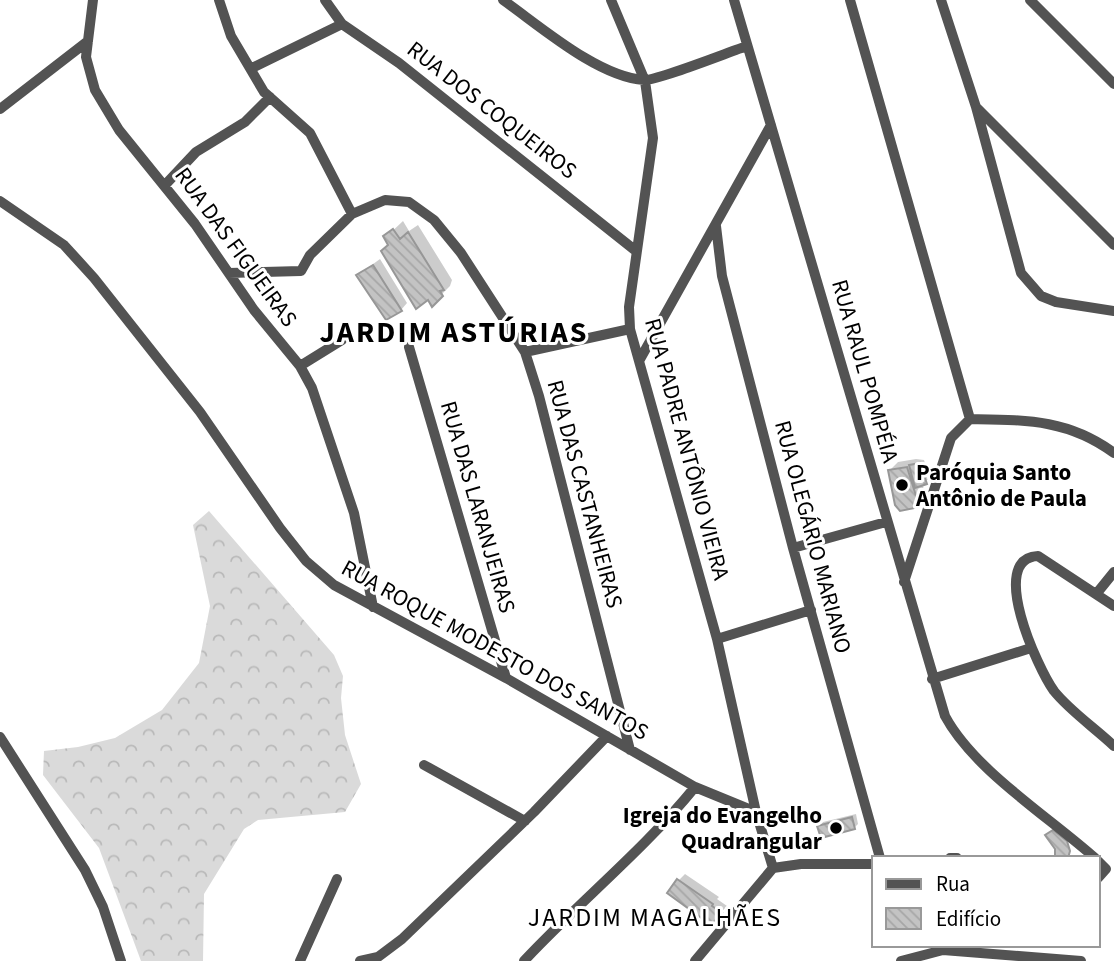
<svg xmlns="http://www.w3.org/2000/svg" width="1114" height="961" font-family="'Source Sans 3',sans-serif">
<defs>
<pattern id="forest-crowns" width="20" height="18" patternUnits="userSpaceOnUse" patternTransform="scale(1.75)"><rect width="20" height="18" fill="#dadada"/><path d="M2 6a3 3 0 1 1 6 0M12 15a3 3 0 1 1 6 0" fill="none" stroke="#b9b9b9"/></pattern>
<pattern id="building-back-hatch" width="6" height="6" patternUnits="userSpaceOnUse" patternTransform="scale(1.75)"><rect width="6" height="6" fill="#c3c3c3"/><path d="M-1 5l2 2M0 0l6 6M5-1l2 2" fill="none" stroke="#a6a6a6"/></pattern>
</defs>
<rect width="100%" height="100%" fill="#fff"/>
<path fill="url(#forest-crowns)" d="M209,511L334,655L343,676L341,698L345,735L361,784L345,812L258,820L244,829L204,894L203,961H141L99,848L43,775L44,751L78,747L115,738L162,710L199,663L210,606L193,525Z"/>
<path fill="#0003" d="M403,221L409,231L418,225L452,280L450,286L432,304L386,237Z
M380,259L407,303L401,310L358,275Z
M916,459L924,460L930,478L923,483L924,497L914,506L889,471L898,462Z
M856,814L858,824L854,828L819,826L823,822Z
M685,874L719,897L717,899L727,906L711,923L679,880Z"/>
<path fill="url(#building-back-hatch)" stroke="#979797" stroke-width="2" d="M393,229L400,239L408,232L444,290L440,291L443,296L432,307L428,300L416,309L381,251L388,245L383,236Z
M373,265L402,311L386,320L356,275Z
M920,463L927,484L915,488L909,465Z
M907,467L917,499L915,508L900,511L895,505L888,470Z
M852,817L855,829L821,838L817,826Z
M1053,830L1067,841L1070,851L1068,858H1055V849L1045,835Z
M677,879L713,904L712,906L722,913L711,925L667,893Z"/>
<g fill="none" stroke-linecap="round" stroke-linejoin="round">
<path stroke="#535353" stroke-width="10" d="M93,0L86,57L95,90L119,130L195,224L254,310L300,366L312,388L354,513L373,607
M219,0L231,36L264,92L310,133L352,214
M325,0L342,24L399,63L636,251
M503,0C540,26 598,77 644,80C656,81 729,52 747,46
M611,0L645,81L653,138L629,307L630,329L717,639L756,812L773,868
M734,0L945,716C974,770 1048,816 1095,858
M850,0L970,419
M941,0L976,107L1021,273L1041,296L1056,302L1114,311
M1030,0L1114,84
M252,68L342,24
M977,108L1114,245
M0,109L88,41
M165,185L196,152L245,122L270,97
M0,201L64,245L94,278L200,412L280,528L306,561L334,585L506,678L695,787L756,812
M716,226L722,276L793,548L880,858
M229,273L301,271L310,255L352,214L385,200L409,202L434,220L461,253L525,352L539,396L630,750
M409,347L506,678
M525,352L630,329
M639,361L771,125
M300,366L342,340
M970,419C1025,420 1068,419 1114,453
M793,548L886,522
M904,582L951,438L970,419
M1097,593L1114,572
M1114,606L1038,556C987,558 1038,669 1054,691C1070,711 1095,728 1114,746
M717,639L811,610
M932,679L1031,648
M0,737L85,870L103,907L121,961
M424,765L525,821
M950,858H957
M1098,861L1106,869L1098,878
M300,961L337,879
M360,961L378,957L402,939L534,812L607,736
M524,961C579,902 644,850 695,787
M695,961L773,868L801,864H874
M901,961L943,950L1081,961"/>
</g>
<g fill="#000" stroke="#fff" stroke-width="2.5">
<circle cx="902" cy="485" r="7"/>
<circle cx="836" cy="828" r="7"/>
</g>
<g text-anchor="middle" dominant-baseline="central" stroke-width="6" stroke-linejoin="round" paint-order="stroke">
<g font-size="23" fill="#000" stroke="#fff">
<text transform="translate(492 110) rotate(38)">RUA DOS COQUEIROS</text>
<text transform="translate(236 247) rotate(54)">RUA DAS FIGUEIRAS</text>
<text transform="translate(865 371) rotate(74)">RUA RAUL POMPÉIA</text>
<text transform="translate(687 449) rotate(75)">RUA PADRE ANTÔNIO VIEIRA</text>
<text transform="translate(585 494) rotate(75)">RUA DAS CASTANHEIRAS</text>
<text transform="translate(478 507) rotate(74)">RUA DAS LARANJEIRAS</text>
<text transform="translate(813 537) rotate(75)">RUA OLEGÁRIO MARIANO</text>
<text transform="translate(495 650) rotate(29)">RUA ROQUE MODESTO DOS SANTOS</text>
</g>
<g font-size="23" font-weight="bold" fill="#000" stroke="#fff" text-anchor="start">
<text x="916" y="472">Paróquia Santo<tspan x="916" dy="26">Antônio de Paula</tspan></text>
<text x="822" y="815" text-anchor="end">Igreja do Evangelho<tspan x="822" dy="26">Quadrangular</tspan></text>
</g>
<g font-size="26" letter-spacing="2" fill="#000" stroke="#fff">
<text x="655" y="917">JARDIM MAGALHÃES</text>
</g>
<g font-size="30" font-weight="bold" letter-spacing="2" fill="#000" stroke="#fff">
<text x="454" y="332">JARDIM ASTÚRIAS</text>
</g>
</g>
<rect x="872" y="856" width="228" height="91" fill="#ffffff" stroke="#999999" stroke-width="2"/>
<rect x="886" y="879" width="35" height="10" fill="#535353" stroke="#999999" stroke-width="2"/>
<text x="936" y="891" font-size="21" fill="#000000">Rua</text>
<rect x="886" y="908" width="35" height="21" fill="url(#building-back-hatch)" stroke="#999999" stroke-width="2"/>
<text x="936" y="926" font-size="21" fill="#000000">Edifício</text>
</svg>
